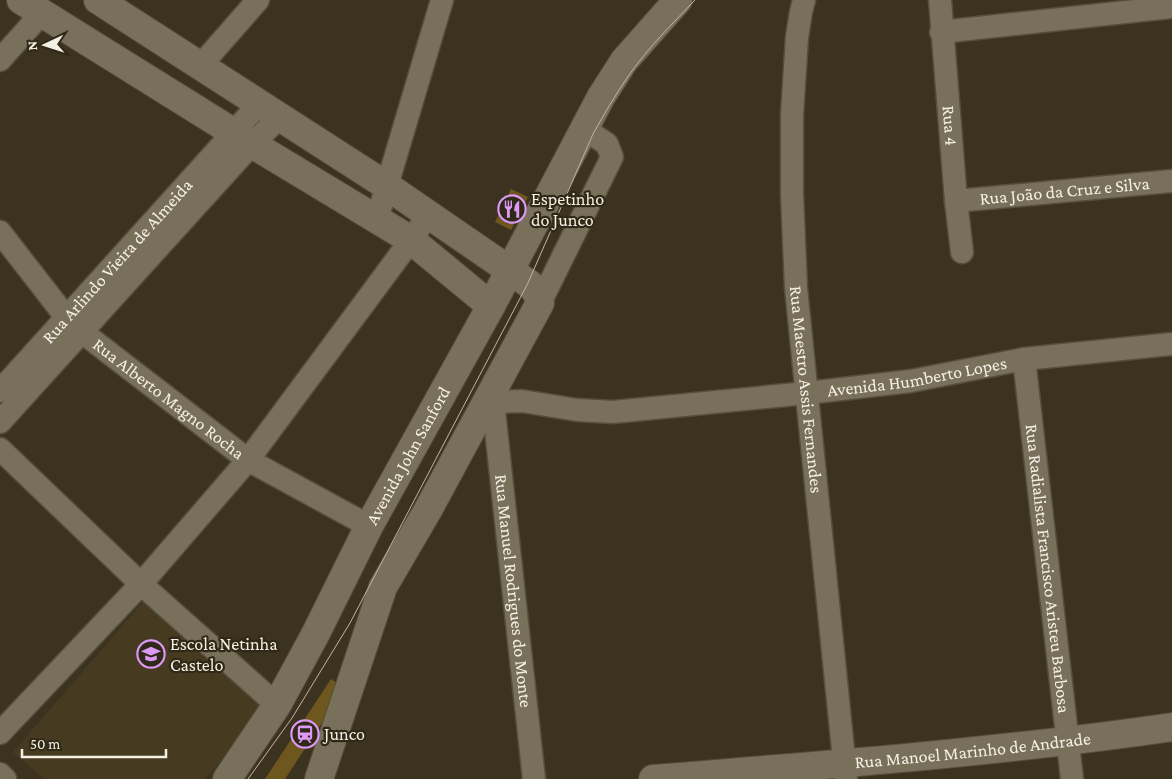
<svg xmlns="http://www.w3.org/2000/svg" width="1172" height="779" font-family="'Crimson Pro',serif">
<rect width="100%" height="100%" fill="#3b3320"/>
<path fill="#463b21" d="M144,601L266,708L205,779H44L13,752Z"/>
<path fill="#6e571e" d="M511,189L528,197L511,230L495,222Z
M331,679L345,688L285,779H265Z"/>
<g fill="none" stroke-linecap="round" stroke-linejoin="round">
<g stroke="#554e3d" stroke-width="25">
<g id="street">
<path id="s1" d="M804,0L801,12L797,37L792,115V194L796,288L846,779"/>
<path id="s2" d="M940,0L956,201L962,252"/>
<path d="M941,32L1172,7"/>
<path d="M0,60L42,13"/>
<path d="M201,65L258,0"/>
<path id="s3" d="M956,201L1172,181"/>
<path d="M377,219L442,0"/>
<path id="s4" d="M0,232L66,317L82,332L248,460L369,526"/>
<path d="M540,303L612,157L607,144L583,128"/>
<path id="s5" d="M1024,359L1072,779"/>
<path id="s6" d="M0,391L260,103"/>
<path id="s7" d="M492,393L493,402L522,401L577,410L613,412L807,393L911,381L1024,359L1172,344"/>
<path id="s8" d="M493,402L534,779"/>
<path d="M0,422L252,144L280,117"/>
<path d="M0,449L141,584L277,705"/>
<path d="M0,733L141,584L248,460L411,240L429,214"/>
<path d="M0,774L5,779"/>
</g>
</g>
<g stroke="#554e3d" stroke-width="30">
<g id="secondary">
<path d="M21,0L252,144L411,240L491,306"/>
<path d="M98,0L387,186L528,283C535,289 538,293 540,303L428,510L383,587L319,779"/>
<path id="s9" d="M227,779L277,705L315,635L369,526L491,306L601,97L624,61L678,0"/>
<path id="s10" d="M653,779C826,765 1000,752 1172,727"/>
</g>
</g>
<use href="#street" stroke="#79705b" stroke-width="22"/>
<use href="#secondary" stroke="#79705b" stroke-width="28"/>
<path stroke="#bcb6a7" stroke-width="1" d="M248,779L292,718L350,623L528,283L593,134C604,114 616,94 629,75C648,48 672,24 695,0"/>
</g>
<defs>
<g id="restaurant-ring" transform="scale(1.4375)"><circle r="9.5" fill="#312917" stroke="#dc99f5" stroke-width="1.5"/><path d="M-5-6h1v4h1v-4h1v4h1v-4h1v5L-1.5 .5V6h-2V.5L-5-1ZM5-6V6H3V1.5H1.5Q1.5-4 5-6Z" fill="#dc99f5"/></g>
<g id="school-ring" transform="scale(1.4375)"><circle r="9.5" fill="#312917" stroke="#dc99f5" stroke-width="1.5"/><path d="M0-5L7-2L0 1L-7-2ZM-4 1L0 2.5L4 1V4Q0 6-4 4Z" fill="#dc99f5"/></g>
<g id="station-ring" transform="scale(1.4375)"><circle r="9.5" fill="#312917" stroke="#dc99f5" stroke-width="1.5"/><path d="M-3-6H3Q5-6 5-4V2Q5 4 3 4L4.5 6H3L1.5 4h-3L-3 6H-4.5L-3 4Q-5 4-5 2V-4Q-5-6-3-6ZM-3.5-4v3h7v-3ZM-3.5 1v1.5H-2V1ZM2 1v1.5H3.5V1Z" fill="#dc99f5"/></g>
</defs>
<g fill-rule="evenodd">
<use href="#restaurant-ring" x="512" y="209"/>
<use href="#school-ring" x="151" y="654"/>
<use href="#station-ring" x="305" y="734"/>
</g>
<g text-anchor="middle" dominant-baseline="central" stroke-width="4.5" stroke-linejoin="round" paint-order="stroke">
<g font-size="18" fill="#f5f0e4" stroke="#312917">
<text stroke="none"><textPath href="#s2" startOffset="126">Rua 4</textPath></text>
<text stroke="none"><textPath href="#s3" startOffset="109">Rua João da Cruz e Silva</textPath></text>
<text stroke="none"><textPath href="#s6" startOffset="175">Rua Arlindo Vieira de Almeida</textPath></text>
<text stroke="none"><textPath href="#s7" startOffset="436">Avenida Humberto Lopes</textPath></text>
<text stroke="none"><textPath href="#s1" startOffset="391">Rua Maestro Assis Fernandes</textPath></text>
<text stroke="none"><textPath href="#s4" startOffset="239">Rua Alberto Magno Rocha</textPath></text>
<text stroke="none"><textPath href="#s9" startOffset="371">Avenida John Sanford</textPath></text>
<text stroke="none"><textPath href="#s5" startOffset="211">Rua Radialista Francisco Aristeu Barbosa</textPath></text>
<text stroke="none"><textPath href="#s8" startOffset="190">Rua Manuel Rodrigues do Monte</textPath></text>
<text stroke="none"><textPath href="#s10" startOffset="321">Rua Manoel Marinho de Andrade</textPath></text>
</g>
<g font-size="18" fill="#f5f0e4" stroke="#312917" text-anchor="start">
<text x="531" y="199">Espetinho<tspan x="531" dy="21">do Junco</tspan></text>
<text x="170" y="644">Escola Netinha<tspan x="170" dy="21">Castelo</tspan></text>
<text x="324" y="734">Junco</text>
</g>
</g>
<g transform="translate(45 45) rotate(266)" stroke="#312917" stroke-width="4" paint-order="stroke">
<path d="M0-4L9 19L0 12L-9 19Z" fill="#f5f0e4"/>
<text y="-8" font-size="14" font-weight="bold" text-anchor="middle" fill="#f5f0e4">N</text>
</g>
<path d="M22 749v8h144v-8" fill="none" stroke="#f5f0e4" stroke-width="2.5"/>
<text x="30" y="749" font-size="15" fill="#f5f0e4" stroke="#312917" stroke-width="4" paint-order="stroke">50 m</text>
</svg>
